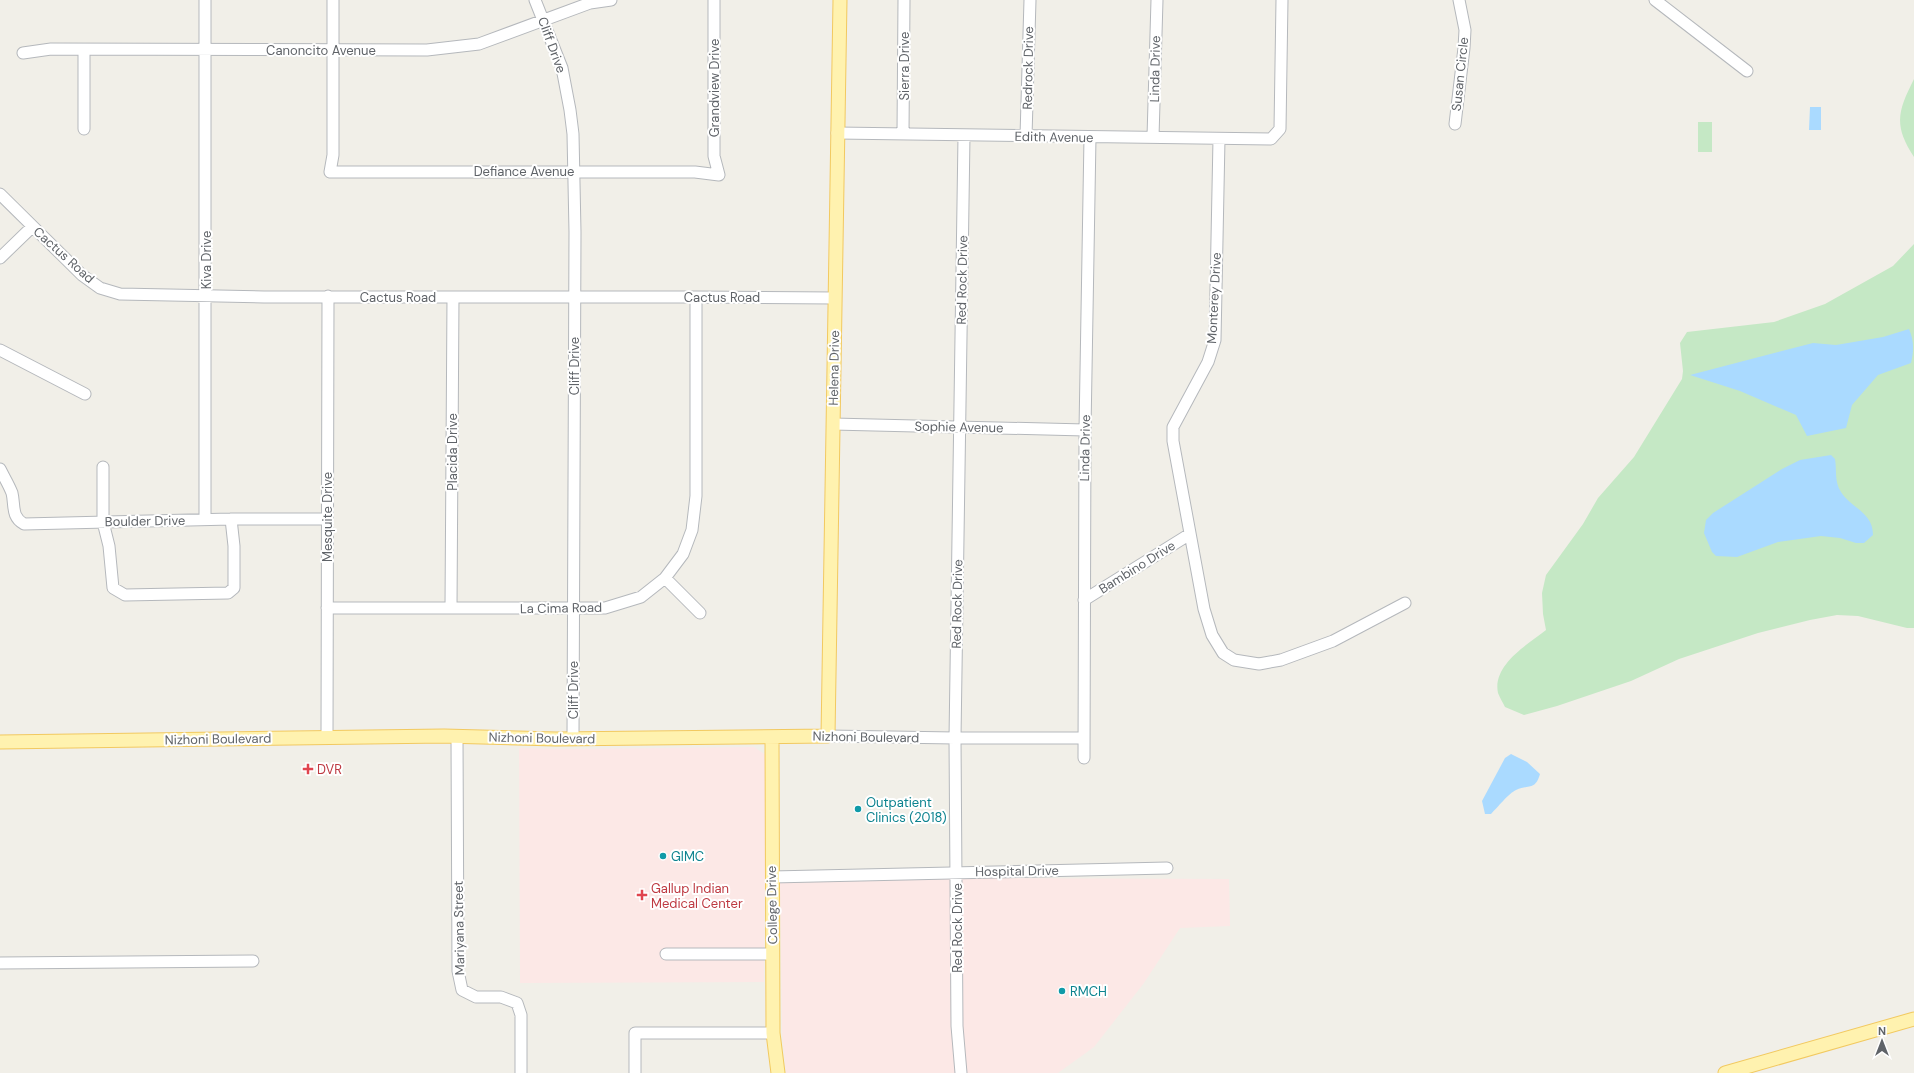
<svg xmlns="http://www.w3.org/2000/svg" width="1914" height="1073" font-family="'DM Sans',sans-serif">
<rect width="100%" height="100%" fill="#f1efe8"/>
<path fill="#fce8e6" d="M754,747L766,755L764,982L520,983L519,748L567,749Z
M964,878L1229,879L1230,926L1180,928L1144,983L1094,1047L1058,1073H786L782,1032L780,883Z"/>
<path fill="#c5e8c5" d="M1914,79V157C1893,125 1898,111 1914,79Z
M1698,122H1712V152H1698Z
M1914,244V628H1907L1858,616L1837,615L1810,620L1758,633L1679,659L1631,681L1557,706L1524,715L1505,707C1503,703 1500,698 1498,693C1492,665 1528,644 1546,630L1543,614L1542,593L1546,575L1583,524L1598,498L1634,457L1682,379L1683,371L1680,343L1687,332L1774,322L1825,304L1893,266Z"/>
<path fill="#aadaff" d="M1810,107H1821V130H1809Z
M1909,329C1914,340 1914,351 1911,363L1878,375L1852,405L1846,428L1807,436L1796,415L1740,391L1690,375L1813,343L1836,345L1883,337Z
M1831,455L1835,459C1837,470 1834,481 1841,492C1851,508 1873,512 1873,535L1864,543H1856L1840,538L1821,536L1778,542L1737,557L1716,556L1712,552L1704,533L1706,520L1713,513L1782,469L1800,460Z
M1511,754L1527,762L1540,774C1535,791 1529,784 1516,790C1509,793 1497,808 1491,814H1485L1482,801L1505,758Z"/>
<g fill="none" stroke-linecap="round" stroke-linejoin="round">
<g stroke="#b5b8bc" stroke-width="13">
<path id="minor" d="M205,0V519
M333,0V155L330,172H695L719,175L714,156V0
M535,0L562,68L570,110L573,134L575,232L573,738
M1655,0L1747,71
M84,50V129
M23,53L51,49L427,50L479,44L590,3L611,0
M1455,124L1464,48L1465,30L1459,0
M837,133L1271,139L1280,129L1282,0
M903,133L904,0
M1026,136L1030,0
M1153,137L1157,0
M1219,139L1215,340L1208,362L1173,427V441L1204,609L1212,635L1223,653L1234,660L1259,664L1281,660L1333,641L1405,603
M0,194L82,275L100,288L120,294L264,297H696L835,298
M0,258L32,227
M0,350L85,394
M833,424L1085,430
M103,467V522L109,546L113,588L125,595L228,593L234,588V546L231,519
M0,469C4,477 9,485 12,493C15,505 11,517 24,524L231,519H327
M665,578L700,613
M1084,600L1190,534
M451,607L453,297
M327,608H605L641,597L665,578L683,554L692,530L696,496V297
M457,736L458,971L462,990L476,997H501L517,1003L521,1015V1073
M828,736L955,738H1084
M327,737L328,296
M1084,758L1085,430L1090,137
M772,877L1167,868
M666,954H773
M0,963L253,961
M635,1073V1033H773
M961,1073L957,1026L955,738L964,136"/>
</g>
<g stroke="#f2c960" stroke-width="15">
<path id="major" d="M772,737L773,1033L778,1073
M0,742L444,736L556,739L828,736L840,0
M1725,1073L1914,1019"/>
</g>
<use href="#minor" stroke="#fff" stroke-width="11"/>
<use href="#major" stroke="#fff2af" stroke-width="13"/>
</g>
<g fill="#e0444e" stroke="#fff" stroke-width="1.5">
<path d="M306 763h4v4h4v4h-4v4h-4v-4h-4v-4h4z"/>
<path d="M640 889h4v4h4v4h-4v4h-4v-4h-4v-4h4z"/>
</g>
<g fill="#0f9aa8" stroke="#fff" stroke-width="1.5">
<circle cx="858" cy="809" r="4"/>
<circle cx="663" cy="856" r="4"/>
<circle cx="1062" cy="991" r="4"/>
</g>
<g text-anchor="middle" dominant-baseline="central" stroke-width="4" stroke-linejoin="round" paint-order="stroke">
<g font-size="13" fill="#5f6368" stroke="#fff">
<text transform="translate(552 45) rotate(70)">Cliff Drive</text>
<text x="321" y="50">Canoncito Avenue</text>
<text transform="translate(904 66) rotate(-90)">Sierra Drive</text>
<text transform="translate(1028 68) rotate(-89)">Redrock Drive</text>
<text transform="translate(1155 69) rotate(-89)">Linda Drive</text>
<text transform="translate(1460 74) rotate(-84)">Susan Circle</text>
<text transform="translate(714 88) rotate(-90)">Grandview Drive</text>
<text transform="translate(1054 137) rotate(1)">Edith Avenue</text>
<text x="524" y="171">Defiance Avenue</text>
<text transform="translate(64 255) rotate(42)">Cactus Road</text>
<text transform="translate(206 260) rotate(-90)">Kiva Drive</text>
<text transform="translate(962 280) rotate(-89)">Red Rock Drive</text>
<text x="398" y="297">Cactus Road</text>
<text x="722" y="297">Cactus Road</text>
<text transform="translate(1214 298) rotate(-87)">Monterey Drive</text>
<text transform="translate(574 366) rotate(-90)">Cliff Drive</text>
<text transform="translate(834 368) rotate(-89)">Helena Drive</text>
<text transform="translate(959 427) rotate(1)">Sophie Avenue</text>
<text transform="translate(1085 448) rotate(-89)">Linda Drive</text>
<text transform="translate(452 452) rotate(-90)">Placida Drive</text>
<text transform="translate(327 517) rotate(-90)">Mesquite Drive</text>
<text transform="translate(145 521) rotate(-1)">Boulder Drive</text>
<text transform="translate(1137 567) rotate(-32)">Bambino Drive</text>
<text transform="translate(957 604) rotate(-89)">Red Rock Drive</text>
<text transform="translate(561 608) rotate(-1)">La Cima Road</text>
<text transform="translate(573 690) rotate(-90)">Cliff Drive</text>
<text transform="translate(866 737) rotate(1)">Nizhoni Boulevard</text>
<text transform="translate(542 738) rotate(1)">Nizhoni Boulevard</text>
<text transform="translate(218 739) rotate(-1)">Nizhoni Boulevard</text>
<text transform="translate(1017 871) rotate(-1)">Hospital Drive</text>
<text transform="translate(772 905) rotate(-91)">College Drive</text>
<text transform="translate(459 928) rotate(-91)">Mariyana Street</text>
<text transform="translate(957 928) rotate(-90)">Red Rock Drive</text>
</g>
<g font-size="13" fill="#be3a42" stroke="#fff" text-anchor="start">
<text x="317" y="769">DVR</text>
<text x="651" y="888">Gallup Indian<tspan x="651" dy="15">Medical Center</tspan></text>
</g>
<g font-size="13" fill="#0d838f" stroke="#fff" text-anchor="start">
<text x="866" y="802">Outpatient<tspan x="866" dy="15">Clinics (2018)</tspan></text>
<text x="671" y="856">GIMC</text>
<text x="1070" y="991">RMCH</text>
</g>
</g>
<g transform="translate(1882 1041)" stroke="#ffffff" stroke-width="3" paint-order="stroke">
<path d="M0-3L7 15L0 10L-7 15Z" fill="#5f6368"/>
<text y="-6" font-size="11" font-weight="bold" text-anchor="middle" fill="#5f6368">N</text>
</g>
</svg>
